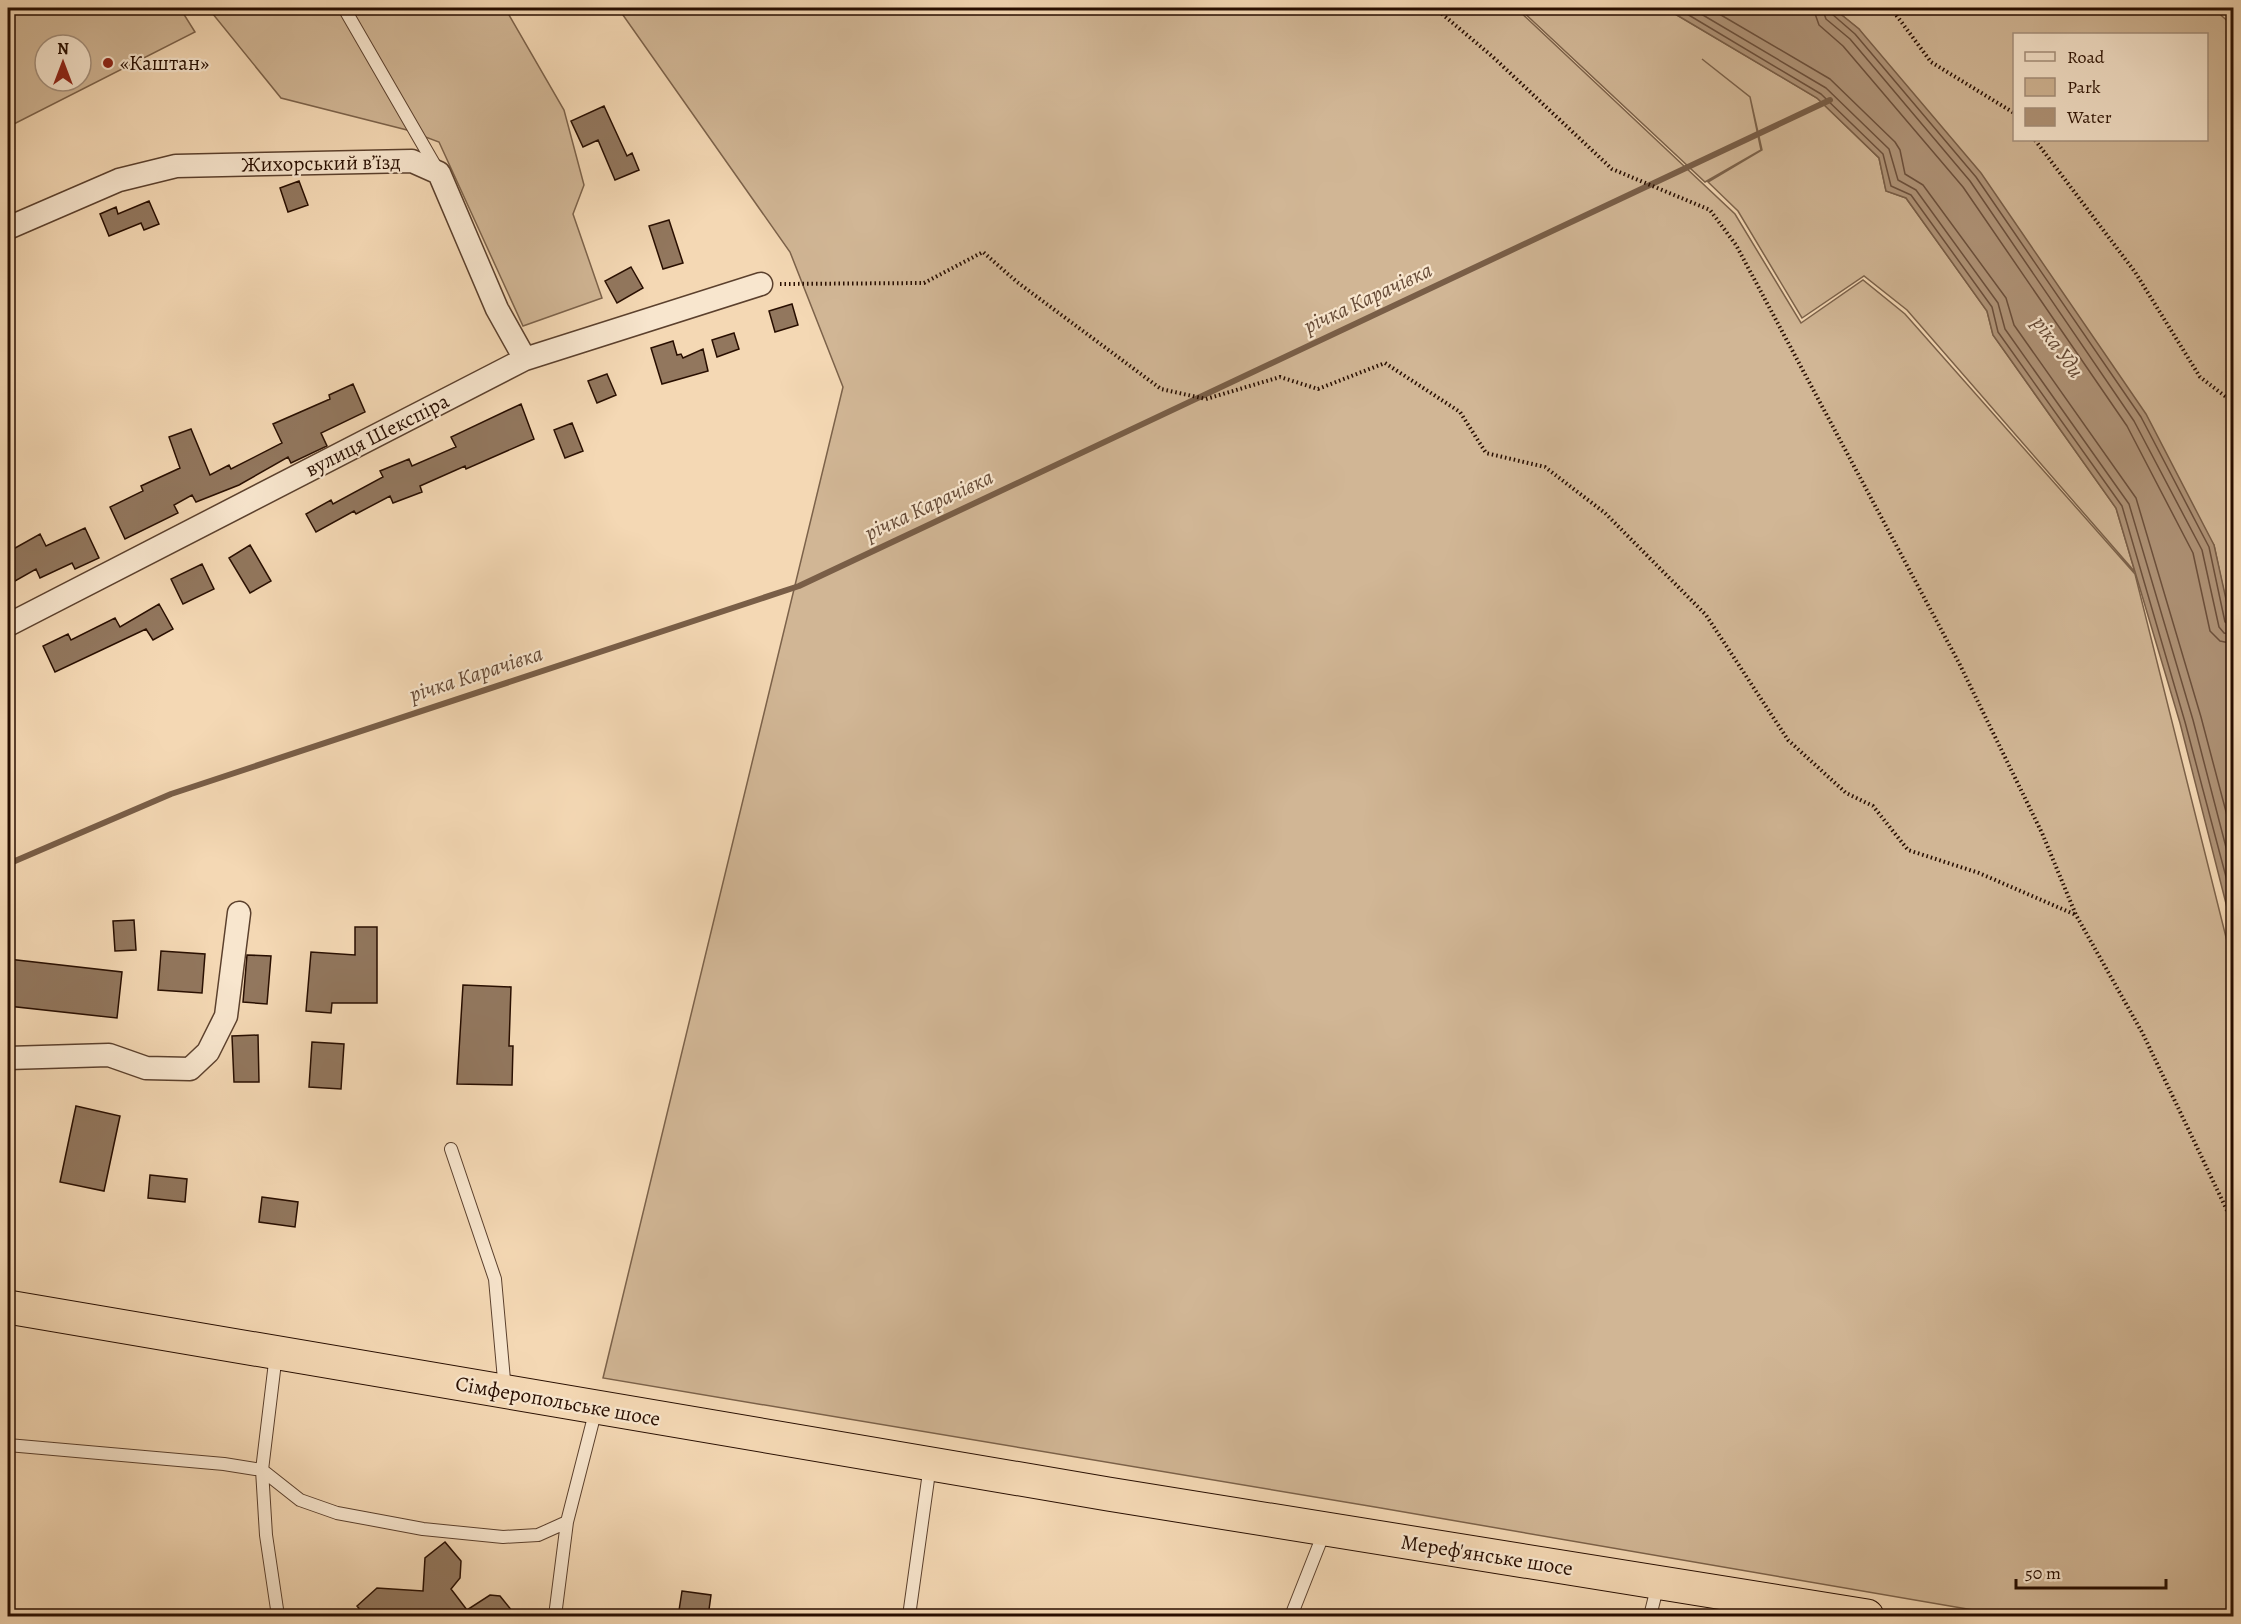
<svg xmlns="http://www.w3.org/2000/svg" width="2241" height="1624" font-family="Alegreya,serif">
<rect width="100%" height="100%" fill="#f4d8b4"/>
<filter id="stains"><feTurbulence type="fractalNoise" baseFrequency=".00333" numOctaves="4"/><feColorMatrix values="0 0 0 0 .2 0 0 0 0 .09 0 0 0 0 .02 0 0 0 .5 -.17"/></filter>
<radialGradient id="worn" r=".72"><stop offset=".6" stop-color="#630" stop-opacity="0"/><stop offset="1" stop-color="#630" stop-opacity=".3"/></radialGradient>
<path fill="#d1b695" stroke="#7c624a" stroke-width="1.5" fill-rule="evenodd" d="M8,8H180L195,32L8,127ZM45,45H81V81H45Z
M208,8H505L564,110L584,185L573,214L602,298L523,326L439,142L407,130L281,98Z
M618,8H1516L1735,214L1801,323L1863,280L1905,314L2135,574L2233,965V1616H2008L1375,1507L603,1378L843,387L790,252Z
M1519,8H1665L1817,98L1879,158L1886,191L1906,198L1987,311L1993,335L2116,508L2135,572L1907,310L1864,276L1802,318L1738,211L1708,182L1762,150L1750,97L1702,59L1750,97L1761,150L1705,182Z
M1833,8H2213L2233,26V635L2214,545L1859,29ZM2014,34H2206V140H2014Z"/>
<path fill="#af9377" stroke="#795e47" stroke-width="1.5" d="M1665,8H1833L1859,29L1981,173L2146,414L2214,545L2234,635L2233,931L2180,723L2116,508L1993,335L1987,311L1906,198L1886,191L1879,158L1817,98Z"/>
<g fill="none" stroke-linecap="round" stroke-linejoin="round">
<path stroke="#6c503c" stroke-width="1.5" d="M1677,8L1821,94L1883,154L1891,186L1911,195L1992,307L1998,332L2122,506L2185,722L2234,907
M1691,8L1826,88L1889,149L1898,180L1916,190L1998,303L2005,329L2129,504L2193,720L2234,878
M1709,8L1830,79L1895,142L1900,150L1905,174L1923,185L2006,298L2014,325L2136,498L2201,717L2234,842
M1813,8L1819,25L1843,46L1963,187L2127,426L2193,553L2210,631L2220,641L2234,644
M1822,8L1826,19L1850,39L1970,181L2134,421L2202,550L2219,627L2224,633L2234,635
M1830,8L1832,14L1855,34L1976,177L2141,417L2209,547L2225,622L2234,628"/>
<path stroke="#795e47" stroke-width="6" d="M8,864L171,794L799,586L1830,100"/>
</g>
<path fill="#92775e" stroke="#280e00" stroke-width="1.5" d="M604,106L627,156L632,153L639,170L615,180L598,140L583,147L571,121Z
M299,181L308,205L288,212L280,188Z
M149,201L159,224L144,230L141,223L109,236L100,214L116,207L118,214Z
M669,220L683,263L663,269L649,226Z
M631,267L643,288L617,303L605,281Z
M792,304L798,325L775,332L769,311Z
M734,333L739,349L717,357L712,340Z
M673,341L677,355L681,354L683,358L703,349L708,371L662,384L651,348Z
M607,374L616,395L597,403L588,381Z
M353,384L365,412L321,433L327,446L291,463L288,457L239,485L196,502L192,495L174,505L178,513L125,539L110,507L143,491L141,486L180,468L169,437L191,429L210,475L229,465L231,469L282,443L273,424L330,399L329,395Z
M521,404L534,439L466,469L465,466L420,486L422,492L393,503L390,496L356,514L354,511L316,532L306,514L331,500L333,504L383,477L380,471L409,459L412,466L456,447L451,437Z
M572,423L583,451L565,458L554,430Z
M85,528L99,558L75,569L72,563L40,578L36,569L8,585V552L40,534L46,546Z
M250,545L271,581L250,593L229,558Z
M202,564L214,589L183,604L171,579Z
M159,604L173,629L153,640L146,629L55,672L43,646L68,634L71,640L115,618L120,627Z
M134,920L136,950L115,951L113,921Z
M355,927H377V1003H332L331,1013L306,1011L311,952L355,955Z
M161,951L205,954L202,993L158,990Z
M247,955L271,956L267,1004L243,1002Z
M8,959L122,972L117,1018L8,1006Z
M463,985L511,987L509,1046H513L512,1085L457,1084Z
M258,1035L259,1082H234L232,1036Z
M312,1042L344,1044L341,1089L309,1087Z
M76,1106L120,1116L104,1191L60,1182Z
M150,1175L187,1179L185,1202L148,1198Z
M262,1197L298,1202L295,1227L259,1222Z
M445,1542L461,1561L460,1578L451,1589L467,1610L490,1595L500,1596L517,1617H366L357,1606L377,1588L423,1591L425,1558Z
M682,1591L711,1595L708,1617H678Z"/>
<g fill="none" stroke-linecap="round" stroke-linejoin="round">
<g stroke="#5b402d" stroke-width="14">
<path id="lane" d="M344,8L437,169
M451,1149L495,1279L505,1391
M276,1354L262,1470L266,1535L278,1616
M8,1445L224,1464L262,1470L300,1500L337,1513L423,1529L503,1537L538,1535L567,1522
M555,1616L567,1522L596,1409
M909,1616L930,1465
M1291,1616L1325,1530
M1650,1616L1658,1584"/>
</g>
<g stroke="#5b402d" stroke-width="25">
<path id="street" d="M8,228L119,180L176,166L412,161L439,173L497,309L525,359
M8,625L525,359L761,284
M8,1058L109,1055L146,1068L190,1069L208,1052L226,1016L239,913"/>
</g>
<g stroke="#280e00" stroke-width="35">
<path id="highway" d="M8,1307L1108,1494L1867,1616"/>
</g>
<path stroke="#280e00" stroke-width="4" stroke-dasharray="1.5 3" stroke-linecap="butt" d="M1435,8L1493,57L1612,169L1710,210L1736,245L1959,663L2042,833L2076,915L2143,1034L2234,1225
M1891,8L1931,62L2014,113
M2035,140L2135,272L2200,377L2234,403
M780,284L924,283L983,252L1017,282L1161,389L1206,399L1280,377L1318,389L1385,363L1460,412L1486,453L1545,467L1605,513L1706,615L1788,740L1846,793L1873,806L1908,850L1979,873L2076,915"/>
<use href="#lane" stroke="#f8e6ce" stroke-width="12"/>
<use href="#street" stroke="#f8e6ce" stroke-width="22"/>
<use href="#highway" stroke="#f4d8b4" stroke-width="33"/>
</g>
<circle fill="#8f2418" stroke="#f8e6ce" stroke-width="2" cx="108" cy="63" r="6"/>
<g text-anchor="middle" dominant-baseline="central" stroke-width="4.5" stroke-linejoin="round" paint-order="stroke">
<g font-size="21" fill="#280e00" stroke="#f8e6ce" text-anchor="start">
<text x="120" y="63">«Каштан»</text>
</g>
<g font-size="21" fill="#280e00" stroke="#f8e6ce">
<text transform="translate(321 163) rotate(-1)">Жихорський в’їзд</text>
<text transform="translate(377 435) rotate(-27)">вулиця Шекспіра</text>
<text transform="translate(558 1401) rotate(10)">Сімферопольське шосе</text>
<text transform="translate(1487 1555) rotate(9)">Мереф'янське шосе</text>
</g>
<g font-size="22" font-style="italic" fill="#654a36" stroke="#f8e6ce">
<text transform="translate(1368 298) rotate(-25)">річка Карачівка</text>
<text transform="translate(2058 347) rotate(54)">ріка Уди</text>
<text transform="translate(929 505) rotate(-25)">річка Карачівка</text>
<text transform="translate(476 674) rotate(-18)">річка Карачівка</text>
</g>
</g>
<rect width="2241" height="1624" fill="none" stroke="#f4d8b4" stroke-width="30"/>
<rect x="9" y="9" width="2223" height="1606" fill="none" stroke="#280e00" stroke-width="3"/>
<rect x="15" y="15" width="2211" height="1594" fill="none" stroke="#280e00" stroke-width="1.5"/>
<rect x="2013" y="33" width="195" height="108" fill="#f8e6ce" stroke="#a5907c" stroke-width="1.5"/>
<rect x="2025" y="52" width="30" height="9" fill="#f8e6ce" stroke="#a5907c" stroke-width="1.5"/>
<text x="2067" y="63" font-size="18" fill="#280e00">Road</text>
<rect x="2025" y="78" width="30" height="18" fill="#d1b695" stroke="#a5907c" stroke-width="1.5"/>
<text x="2067" y="93" font-size="18" fill="#280e00">Park</text>
<rect x="2025" y="108" width="30" height="18" fill="#af9377" stroke="#a5907c" stroke-width="1.5"/>
<text x="2067" y="123" font-size="18" fill="#280e00">Water</text>
<g transform="translate(63 63)"><circle r="28" fill="#f8e6ce" stroke="#a5907c" stroke-width="1.5"/>
<path d="M0-4.5L10 22L0 15L-10 22Z" fill="#8f2418"/>
<text y="-9" font-size="16" font-weight="bold" text-anchor="middle" fill="#280e00">N</text>
</g>
<path d="M2016 1579v9h150v-9" fill="none" stroke="#280e00" stroke-width="3"/>
<text x="2025" y="1579" font-size="18" fill="#280e00" stroke="#f8e6ce" stroke-width="4.5" paint-order="stroke">50 m</text>
<rect width="100%" height="100%" filter="url(#stains)"/>
<rect width="100%" height="100%" fill="url(#worn)"/>
</svg>
